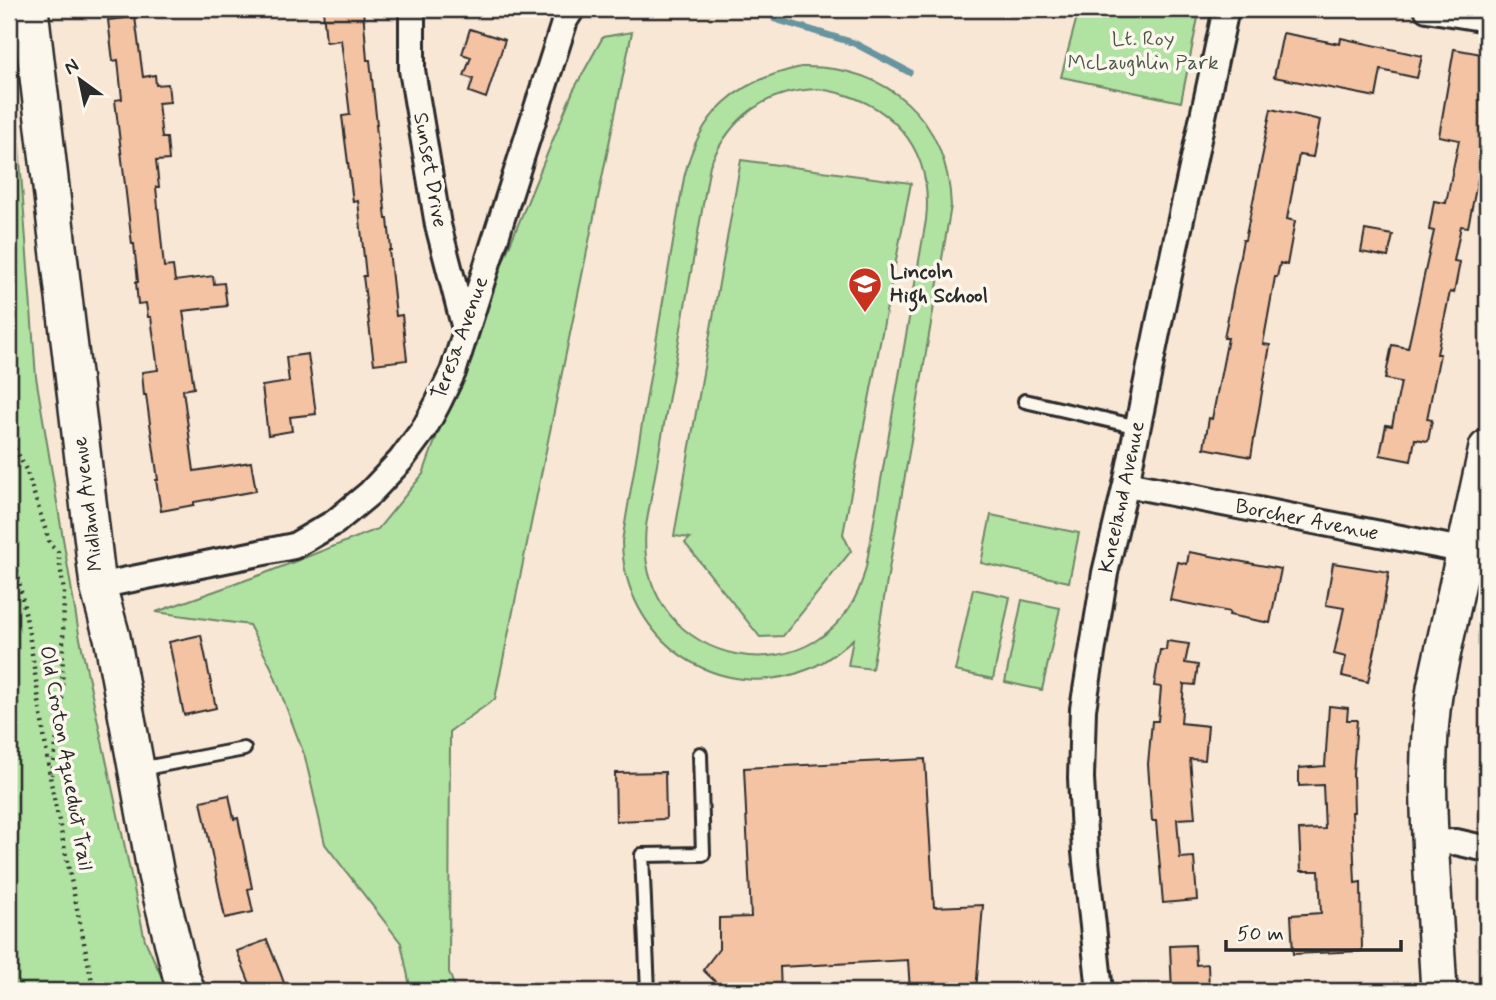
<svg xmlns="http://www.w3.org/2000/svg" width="1496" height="1000" font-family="Mynerve,sans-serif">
<rect width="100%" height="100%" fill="#f9e7d6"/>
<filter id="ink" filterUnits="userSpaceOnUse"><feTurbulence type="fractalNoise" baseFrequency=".0143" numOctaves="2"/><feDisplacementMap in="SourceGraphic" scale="14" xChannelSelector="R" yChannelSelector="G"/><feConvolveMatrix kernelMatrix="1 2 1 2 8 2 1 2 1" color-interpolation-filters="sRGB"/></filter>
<g filter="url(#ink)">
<path fill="#b0e2a2" stroke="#6e8666" stroke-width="2" fill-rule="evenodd" d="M9,9L36,377L79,634L145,940L168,991H9Z
M1079,9H1178L1199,13L1181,102L1061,77Z
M632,32L495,699L450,731L449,972L456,991H411L401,943L325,844L305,757L271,667L249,625L156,612L263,574L378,529L423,474L476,327L573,91L603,37Z
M801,67C888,65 948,119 951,206L872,669L848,666L853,639C839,651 826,662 809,669C716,707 623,638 622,541L684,178C699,112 736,81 801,67ZM819,89C890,99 934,147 926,220L866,567C833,708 631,673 646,526L710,165C731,117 765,90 819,89Z
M741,160L911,183L843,534L851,551L783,636L760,637L685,543L690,538L674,536Z
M991,515L1079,533L1069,582L981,563Z
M973,589L1010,597L993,679L955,671Z
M1022,600L1060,608L1042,690L1005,682Z"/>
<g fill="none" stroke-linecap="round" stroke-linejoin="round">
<path stroke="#66949f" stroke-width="7" d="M775,19L854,43L909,72"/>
</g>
<path fill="#f3c3a3" stroke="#2b2b2b" stroke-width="2" d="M323,9H363L367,60H370L377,125H376L386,219H388L391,250H389L396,316L402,315L407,360L374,364L363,276H366L358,201L353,202L342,116L350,115L341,40L326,42Z
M135,17L143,77L155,75L156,85L168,84L170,102L158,103L162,138H167L169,160L156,161L159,187H156L164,267L173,266L175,281L213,276L214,284L224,283L227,306L183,311L194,388L183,390L194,471L251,462L256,491L194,502V505L161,511L156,480H158L146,395H144L142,372L158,370L151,317H148L146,303L138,304L136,282H138L134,244H132L115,100L122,99L118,60L113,61L108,20Z
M470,29L505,40L486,98L469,92L473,79L464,76L471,57L462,54Z
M1283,33L1340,44L1341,38L1422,56L1417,78L1381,70L1376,97L1274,77Z
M1454,49L1487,55V135L1468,227L1461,226L1454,261L1460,262L1454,293L1450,292L1437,354H1440L1427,419L1432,420L1428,441L1415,439L1411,461L1380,455L1386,425L1392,426L1401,382L1385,379L1392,345L1408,348L1434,231L1429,230L1434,201L1446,203L1459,140L1439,136Z
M1271,109L1320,120L1313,157L1299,155L1287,219L1295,221L1287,265L1280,263L1277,277H1275L1263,344L1270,345L1251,457L1204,448L1209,418L1212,419L1228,338H1224L1243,240H1245L1264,148L1263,147Z
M1365,230L1393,235L1388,257L1361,252Z
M308,354L316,414L290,417L292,431L268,435L262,386L289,382L286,357Z
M1189,552L1281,569L1270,623L1229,615L1230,612L1170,600L1178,562L1187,564Z
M1333,563L1389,572L1380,626L1368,682L1342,676L1346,657L1334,654L1344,608L1326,605Z
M201,635L216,708L184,715L169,642Z
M1167,641L1189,644L1185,663L1198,665L1195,685L1184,684L1181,723L1208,726L1205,760L1190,759L1195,818L1177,819L1180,858L1194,857L1197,900L1163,903L1156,821H1152L1148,764L1152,721H1158L1161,687L1154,686L1160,650H1166Z
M1329,706L1348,708L1347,720H1357L1353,774L1354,812H1352L1355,883L1361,882L1362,951L1293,954L1291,915L1321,913L1319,871H1301L1299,830L1325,829L1323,785L1299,786V768L1325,766Z
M925,759L934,907L983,905L976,991H910L908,960L780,967L781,991H725L703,970L719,949V918L751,917L744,768Z
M665,772L666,819L616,821L615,773Z
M229,795L234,819L238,818L252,888L248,889L253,912L225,918L201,801Z
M267,940L280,972L287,991H253L237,951Z
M1195,945L1196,965L1208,964L1209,991H1172L1170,946Z"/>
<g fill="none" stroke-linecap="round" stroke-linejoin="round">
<g stroke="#2b2b2b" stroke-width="18">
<path id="lane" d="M1025,401L1138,427
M140,769L244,749
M648,991L642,855L703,854L700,754"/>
</g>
<g stroke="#2b2b2b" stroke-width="30">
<path id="street" d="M412,9V70L438,225L465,329
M1427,9L1487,19
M1126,484L1487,555
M98,586L294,546L335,522L370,493L401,460L424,429L438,403L453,372L565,20L572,9
M1431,843L1456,842L1487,849
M1100,991L1085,852L1081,778L1083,709L1105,573L1126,484L1163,303L1226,9"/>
</g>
<g stroke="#2b2b2b" stroke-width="40">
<path id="secondary" d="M30,9L98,586L112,637L156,875L181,976L187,991
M1439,991C1436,946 1434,901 1431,856C1428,799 1426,744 1435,688L1487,448"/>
</g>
<path stroke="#2b2b2b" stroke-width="4.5" stroke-dasharray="2 5" stroke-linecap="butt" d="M9,436L27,472L50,544L58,552L64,591L62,698L52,775
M9,529L29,633L51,783L94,991"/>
<use href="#lane" stroke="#fbf7ec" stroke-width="12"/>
<use href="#street" stroke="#fbf7ec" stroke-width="24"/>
<use href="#secondary" stroke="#fbf7ec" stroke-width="35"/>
</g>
</g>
<defs>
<g id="school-pin" transform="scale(1.75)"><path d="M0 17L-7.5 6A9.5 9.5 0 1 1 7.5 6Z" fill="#c8321e" stroke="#fbf7ec"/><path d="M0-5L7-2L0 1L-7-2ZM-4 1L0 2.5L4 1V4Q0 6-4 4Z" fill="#fff"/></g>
</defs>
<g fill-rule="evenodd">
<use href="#school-pin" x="865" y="284"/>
</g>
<g text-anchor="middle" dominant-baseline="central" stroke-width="7" stroke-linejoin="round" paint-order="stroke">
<g font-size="21" fill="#4c5949" stroke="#fbf7ec">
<text x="1143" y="39">Lt. Roy<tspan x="1143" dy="24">McLaughlin Park</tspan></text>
</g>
<g font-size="21" fill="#2b2b2b" stroke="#fbf7ec">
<text transform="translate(430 170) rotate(80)">Sunset Drive</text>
<text transform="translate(460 338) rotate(-70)">Teresa Avenue</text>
<text transform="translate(1122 497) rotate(-78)">Kneeland Avenue</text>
<text transform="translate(88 504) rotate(-97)">Midland Avenue</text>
<text transform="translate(1307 520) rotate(11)">Borcher Avenue</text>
<text transform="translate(66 758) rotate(80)">Old Croton Aqueduct Trail</text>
</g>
<g font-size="21" font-weight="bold" fill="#2b2b2b" stroke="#fbf7ec" text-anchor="start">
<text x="890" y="272">Lincoln<tspan x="890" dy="24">High School</tspan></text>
</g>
</g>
<rect width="1496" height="1000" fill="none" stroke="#fbf7ec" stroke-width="35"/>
<rect x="18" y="18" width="1461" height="965" fill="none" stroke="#2b2b2b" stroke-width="2.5" filter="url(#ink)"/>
<g transform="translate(80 80) rotate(327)" stroke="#fbf7ec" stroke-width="5" paint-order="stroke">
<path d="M0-5L12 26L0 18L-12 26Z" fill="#2b2b2b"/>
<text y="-10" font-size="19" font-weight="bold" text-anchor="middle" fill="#2b2b2b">N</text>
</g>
<path d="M1226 940v10h175v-10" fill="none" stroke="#2b2b2b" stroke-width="3.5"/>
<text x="1237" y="940" font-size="21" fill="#2b2b2b" stroke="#fbf7ec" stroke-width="5" paint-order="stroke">50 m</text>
</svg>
